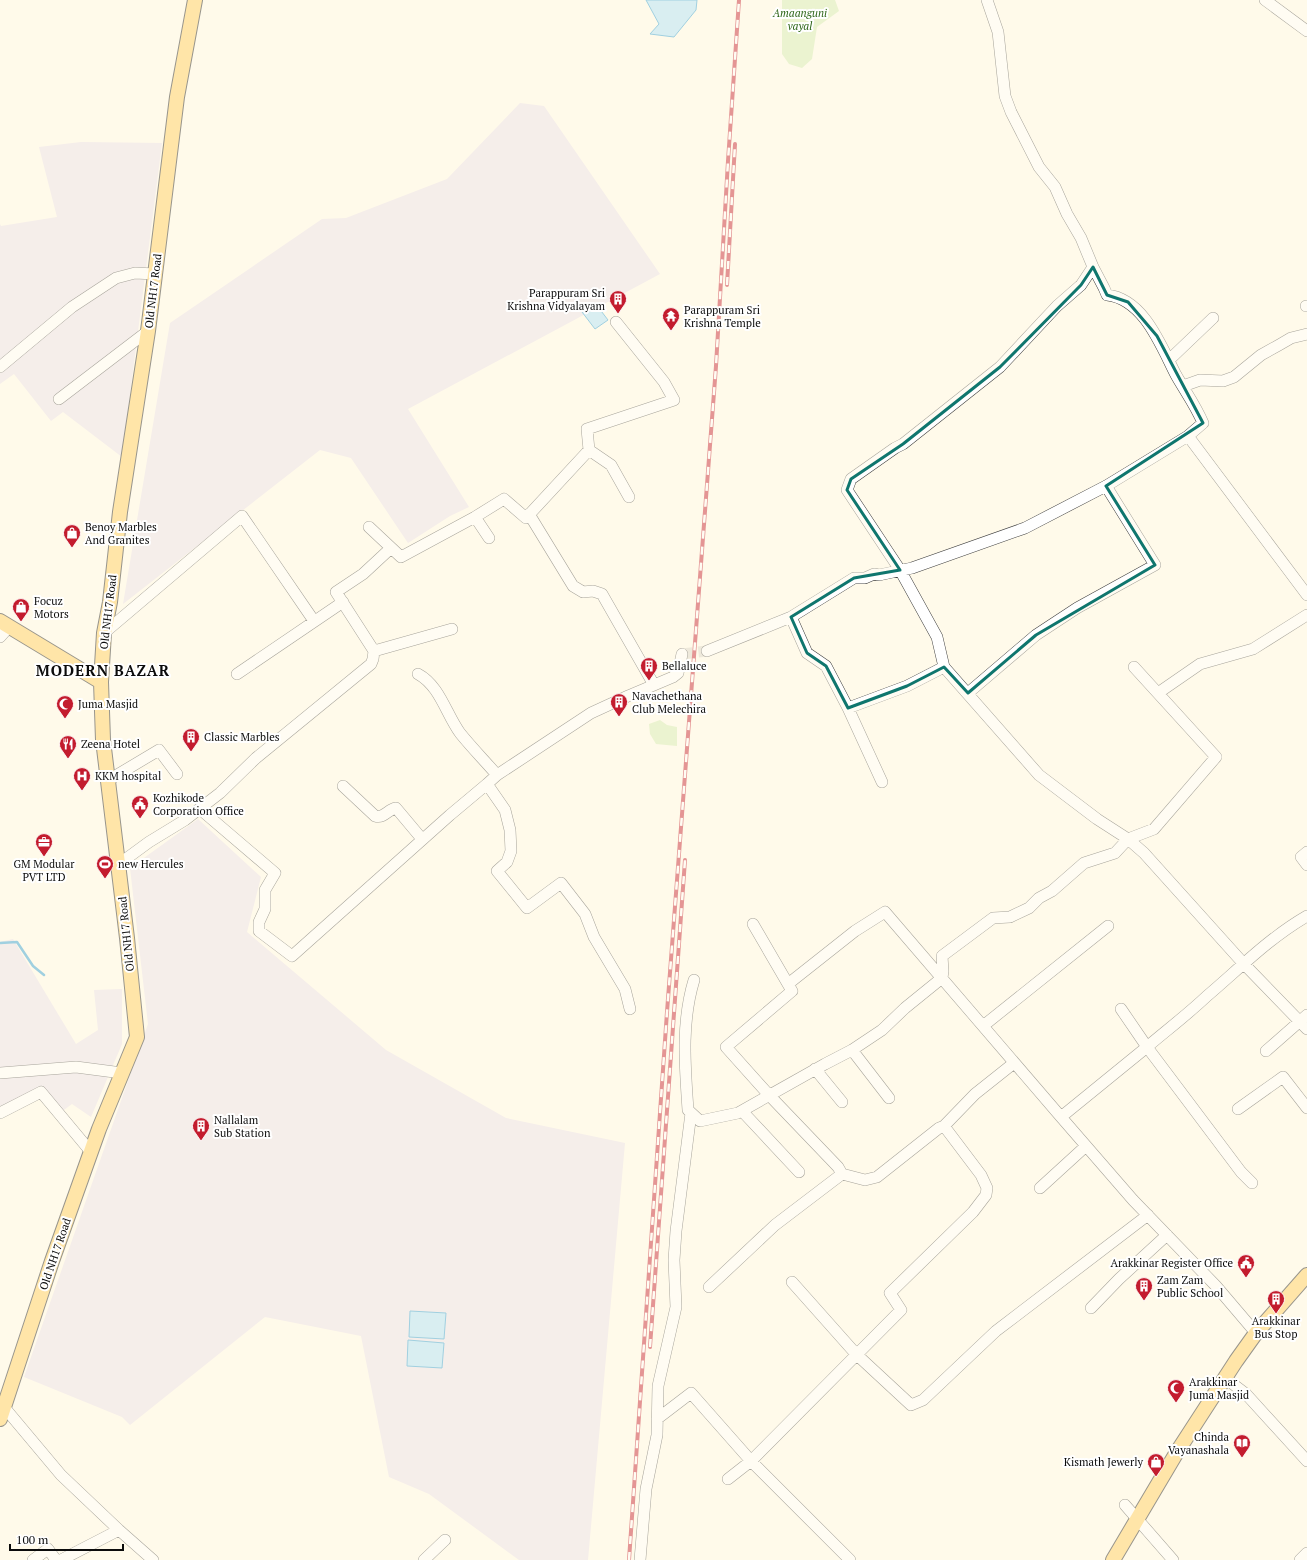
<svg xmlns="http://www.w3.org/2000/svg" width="1307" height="1560" font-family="'PT Serif',serif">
<rect width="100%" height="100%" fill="#fffaea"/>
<path fill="#e9dfeb" d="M520,103L544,106L660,274L408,409L469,507L450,516L408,543L351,458L320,450L123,604L170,323L322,219L346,218L447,179Z
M81,142L162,143L122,457L63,412L51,421L14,374L0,384V224L1,226L57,217L39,147Z
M198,819L261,877L247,932L386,1050L506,1118L625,1143L588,1560H519L429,1494L389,1477L361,1336L265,1317L130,1425L122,1417L24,1377L148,1024L130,868Z
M13,939L76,1044L98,1030L94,990L122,989V1044L91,1117L72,1104L57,1115L43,1095L0,1116V942Z"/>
<path fill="#d3ebb2" d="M782,0H835L839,11L817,27L812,59L802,68L789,64L782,54Z
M660,720L667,725L677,727V746L656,744L650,734L649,724Z"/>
<path fill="#abe1fa" stroke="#2e9dd5" d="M646,0H697L696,10L674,37L650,34L659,24Z
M595,303L608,320L595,329L582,312Z
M410,1311L446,1313L444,1339L409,1337Z
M408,1340L444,1343L442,1368L407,1366Z"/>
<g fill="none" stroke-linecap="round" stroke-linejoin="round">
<path stroke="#2e9dd5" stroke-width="2.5" d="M0,943L17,942L33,966L44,975"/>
<path stroke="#dad6c9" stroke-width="11" stroke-dasharray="11 5.5" stroke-linecap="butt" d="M682,654L707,651"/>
<g stroke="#3e3e3e" stroke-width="12">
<path id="minor" d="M1265,0L1307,31
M1093,267L1081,285L1057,306L1000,367L903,444L895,448L851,479L847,490L900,570L937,637L944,667L1039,775L1097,819L1128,839L1144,853L1243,963L1307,1029
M1306,306H1307
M616,322L664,382L674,400L587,429L589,450L611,465L629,497
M1169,360L1213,318
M0,367L72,307L116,278L135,273L155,274
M1183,386L1200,380L1223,381L1234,377L1261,355L1279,345L1291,338L1307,334
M59,399L148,331
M1188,436L1307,595
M529,514L573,586L583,592L593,591L602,594L654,685
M475,517L504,499L526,518L589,450
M369,527L401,557L475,517L489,538
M791,617L854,578H865L874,574L879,575L912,568L1025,528L1106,486L1188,436L1203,423C1196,406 1185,391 1176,375C1161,346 1144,299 1107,295L1104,288L1093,267L1081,238L1067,214L1055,187L1039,167L1011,112L1005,96L998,32L987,0
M104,633L242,516L314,621
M0,637L9,627
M374,651L336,592L363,574L391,548
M707,651L791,617L807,653L826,666L848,708L907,686L944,667
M237,674L343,602
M418,674C440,686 446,714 460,733C472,748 485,761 497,775
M968,693L1036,635L1077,608L1155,565L1106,486
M1158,693L1200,664L1253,649L1307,615
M848,708L882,782
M107,781L159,750L177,774
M343,786L375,816C384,819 388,809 396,808L422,839
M200,809L275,873L265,890V909L259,922V931L292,956L450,815L487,784
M1307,852L1301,857L1307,865
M119,864L149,842L185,820L220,793L256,758L371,664L373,659L374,651L452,629
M753,924L792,991L726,1047L769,1095L838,1167L842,1174L865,1180L877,1177L939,1128L944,1126L975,1094L1014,1063
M694,980C681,1023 685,1066 688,1110L700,1121L738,1113L825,1064L852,1050L882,1030L905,1008L942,978L943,971L942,956L993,918L1010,917L1029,908L1039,898L1052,891L1084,863L1115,853L1128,839L1154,829L1216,757L1134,667
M788,984L855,931L885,912L1061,1117
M630,1009L625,989L594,937L585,914L561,883L527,908L497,871L507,862L511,851L510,830L505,810L487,784L497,775L591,713L628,696L673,677L678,673L682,654
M1121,1009L1147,1047C1167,1030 1188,1014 1207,996C1240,968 1269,938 1307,916
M983,1026L1108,926
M852,1050L889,1098
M1266,1051L1307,1015
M815,1069L842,1102
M0,1073L76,1067L122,1073
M1238,1109L1283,1077L1307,1108
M742,1111L799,1172
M0,1113L41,1092L91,1152
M1252,1183L1241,1172L1147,1047L1061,1117L1133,1200L1216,1286L1256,1333
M1040,1188L1086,1146
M792,1282L856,1354L911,1405L923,1400L996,1331L1148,1215
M709,1287L775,1225L842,1174
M1091,1308L1119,1279L1167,1235
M1225,1378L1246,1394L1307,1461
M4,1407L61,1475L119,1530L153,1560
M657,1419L691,1393L751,1461L850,1560
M728,1479L751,1461L901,1310L890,1293L973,1212L986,1195L987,1188L981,1175L944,1126
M1125,1505L1173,1560
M33,1560L48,1549L56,1560
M61,1560L119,1530
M424,1560L445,1540
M640,1560L646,1489L657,1435L658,1386L676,1307L674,1260L676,1231L691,1113
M1300,1560L1307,1553"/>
</g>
<g stroke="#1c1c1c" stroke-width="16">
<path id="major" d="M0,621L101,682
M0,1419L52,1261L99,1129L137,1037L127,938L103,740L101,682L104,633L110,602L120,512L148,331L177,97L195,0
M1113,1560L1177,1452L1236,1361L1256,1333L1307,1275"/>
</g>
<use href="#minor" stroke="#fff" stroke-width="11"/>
<use href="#major" stroke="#ffcd5a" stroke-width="14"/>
<g stroke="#c31c2e" stroke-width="4">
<path id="rail" d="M727,285L735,144
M650,1347L685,860
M629,1560L667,1012L716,366L728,161L739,0"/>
</g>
<use href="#rail" stroke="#fff" stroke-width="2.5" stroke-dasharray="8" stroke-linecap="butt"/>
</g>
<path d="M0 0H1307V1560H0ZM1093,267L1107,295L1128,302L1157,336L1203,423L1106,486L1155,565L1036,635L968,693L944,667L907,686L848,708L826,666L807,653L791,617L854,578L900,570L847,490L851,479L903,444L1000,367L1081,285Z" fill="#fffaea" fill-opacity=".55" fill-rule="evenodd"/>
<path fill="none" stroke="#0f766e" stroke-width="3" stroke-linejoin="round" d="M1093,267L1107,295L1128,302L1157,336L1203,423L1106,486L1155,565L1036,635L968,693L944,667L907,686L848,708L826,666L807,653L791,617L854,578L900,570L847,490L851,479L903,444L1000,367L1081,285Z"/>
<defs>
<g id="building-pin" transform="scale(0.9)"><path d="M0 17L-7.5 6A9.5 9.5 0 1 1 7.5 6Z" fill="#c31c2e" stroke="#fff"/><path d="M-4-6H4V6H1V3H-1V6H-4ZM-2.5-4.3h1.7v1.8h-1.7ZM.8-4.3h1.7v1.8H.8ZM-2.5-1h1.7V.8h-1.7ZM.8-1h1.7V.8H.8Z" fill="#fff"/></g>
<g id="temple-pin" transform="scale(0.9)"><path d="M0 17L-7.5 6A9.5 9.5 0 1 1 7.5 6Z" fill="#c31c2e" stroke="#fff"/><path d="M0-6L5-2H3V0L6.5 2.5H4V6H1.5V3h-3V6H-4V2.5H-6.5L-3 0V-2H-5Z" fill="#fff"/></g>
<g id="shop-pin" transform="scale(0.9)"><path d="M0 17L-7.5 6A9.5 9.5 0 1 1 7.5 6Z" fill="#c31c2e" stroke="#fff"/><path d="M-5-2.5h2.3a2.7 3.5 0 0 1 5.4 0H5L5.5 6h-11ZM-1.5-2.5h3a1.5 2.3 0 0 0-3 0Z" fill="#fff"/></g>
<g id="mosque-pin" transform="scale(0.9)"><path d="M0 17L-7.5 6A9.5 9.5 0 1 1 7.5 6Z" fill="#c31c2e" stroke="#fff"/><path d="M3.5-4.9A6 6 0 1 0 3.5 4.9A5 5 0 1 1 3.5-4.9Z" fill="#fff"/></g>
<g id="restaurant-pin" transform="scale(0.9)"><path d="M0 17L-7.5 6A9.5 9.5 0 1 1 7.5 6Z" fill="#c31c2e" stroke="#fff"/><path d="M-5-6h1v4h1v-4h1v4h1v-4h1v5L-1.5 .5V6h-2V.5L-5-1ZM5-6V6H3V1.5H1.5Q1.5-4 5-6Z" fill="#fff"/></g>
<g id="hospital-pin" transform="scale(0.9)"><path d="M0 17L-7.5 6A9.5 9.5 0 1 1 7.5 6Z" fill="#c31c2e" stroke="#fff"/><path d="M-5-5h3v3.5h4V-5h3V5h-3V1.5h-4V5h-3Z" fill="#fff"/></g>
<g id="civic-pin" transform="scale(0.9)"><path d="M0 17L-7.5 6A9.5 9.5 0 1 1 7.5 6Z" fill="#c31c2e" stroke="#fff"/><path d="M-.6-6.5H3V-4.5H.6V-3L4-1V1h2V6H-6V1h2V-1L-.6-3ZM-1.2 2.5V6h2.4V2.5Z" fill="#fff"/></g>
<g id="office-pin" transform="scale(0.9)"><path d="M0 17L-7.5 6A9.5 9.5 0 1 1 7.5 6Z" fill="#c31c2e" stroke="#fff"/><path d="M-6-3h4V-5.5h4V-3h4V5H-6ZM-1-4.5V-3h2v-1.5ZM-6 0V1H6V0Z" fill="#fff"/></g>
<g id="stadium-pin" transform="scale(0.9)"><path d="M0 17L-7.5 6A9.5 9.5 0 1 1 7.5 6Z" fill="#c31c2e" stroke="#fff"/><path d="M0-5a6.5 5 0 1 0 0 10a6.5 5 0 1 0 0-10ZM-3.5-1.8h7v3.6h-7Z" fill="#fff"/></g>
<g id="library-pin" transform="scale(0.9)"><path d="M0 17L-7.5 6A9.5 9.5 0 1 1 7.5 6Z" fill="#c31c2e" stroke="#fff"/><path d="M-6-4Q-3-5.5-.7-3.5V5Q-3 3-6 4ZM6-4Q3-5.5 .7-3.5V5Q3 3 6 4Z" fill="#fff"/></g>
</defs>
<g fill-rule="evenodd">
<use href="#building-pin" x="618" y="299"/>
<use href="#temple-pin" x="671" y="316"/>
<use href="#shop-pin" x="72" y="533"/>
<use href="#shop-pin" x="21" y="607"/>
<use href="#building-pin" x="649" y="666"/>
<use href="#building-pin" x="619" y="702"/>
<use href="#mosque-pin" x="65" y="704"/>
<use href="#building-pin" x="191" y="737"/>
<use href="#restaurant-pin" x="68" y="744"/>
<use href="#hospital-pin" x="82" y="776"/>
<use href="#civic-pin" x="140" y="804"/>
<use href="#office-pin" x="44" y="842"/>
<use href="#stadium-pin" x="105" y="864"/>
<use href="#building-pin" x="201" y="1126"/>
<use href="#civic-pin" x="1246" y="1263"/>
<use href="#building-pin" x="1144" y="1286"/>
<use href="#building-pin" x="1276" y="1299"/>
<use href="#mosque-pin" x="1176" y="1388"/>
<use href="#library-pin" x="1242" y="1443"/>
<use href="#shop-pin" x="1156" y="1462"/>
</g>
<g text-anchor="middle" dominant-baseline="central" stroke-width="4" stroke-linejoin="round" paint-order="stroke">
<g font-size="11" font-style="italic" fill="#2e6619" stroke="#fff">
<text x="800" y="13">Amaanguni<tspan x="800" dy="13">vayal</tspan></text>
</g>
<g font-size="11" fill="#0b0b0b" stroke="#fff">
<text transform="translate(153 291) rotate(-83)">Old NH17 Road</text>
<text transform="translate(108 612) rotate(-83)">Old NH17 Road</text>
<text transform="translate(126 934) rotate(-96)">Old NH17 Road</text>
<text transform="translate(55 1254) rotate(-71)">Old NH17 Road</text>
</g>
<g font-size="11" fill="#0b0b0b" stroke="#fff" text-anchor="start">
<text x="605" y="293" text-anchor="end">Parappuram Sri<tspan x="605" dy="13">Krishna Vidyalayam</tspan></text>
<text x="684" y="310">Parappuram Sri<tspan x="684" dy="13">Krishna Temple</tspan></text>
<text x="85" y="527">Benoy Marbles<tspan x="85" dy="13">And Granites</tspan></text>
<text x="34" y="601">Focuz<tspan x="34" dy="13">Motors</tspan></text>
<text x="662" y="666">Bellaluce</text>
<text x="632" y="696">Navachethana<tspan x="632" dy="13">Club Melechira</tspan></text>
<text x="78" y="704">Juma Masjid</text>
<text x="204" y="737">Classic Marbles</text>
<text x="81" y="744">Zeena Hotel</text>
<text x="95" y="776">KKM hospital</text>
<text x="153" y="798">Kozhikode<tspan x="153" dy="13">Corporation Office</tspan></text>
<text x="44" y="864" text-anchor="middle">GM Modular<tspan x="44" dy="13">PVT LTD</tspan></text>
<text x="118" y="864">new Hercules</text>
<text x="214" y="1120">Nallalam<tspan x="214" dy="13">Sub Station</tspan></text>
<text x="1233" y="1263" text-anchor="end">Arakkinar Register Office</text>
<text x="1157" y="1280">Zam Zam<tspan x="1157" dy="13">Public School</tspan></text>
<text x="1276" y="1321" text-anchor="middle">Arakkinar<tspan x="1276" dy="13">Bus Stop</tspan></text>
<text x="1189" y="1382">Arakkinar<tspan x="1189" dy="13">Juma Masjid</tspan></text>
<text x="1229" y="1437" text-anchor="end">Chinda<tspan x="1229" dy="13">Vayanashala</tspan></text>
<text x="1143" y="1462" text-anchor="end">Kismath Jewerly</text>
</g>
<g font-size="15" font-weight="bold" letter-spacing="1" fill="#0b0b0b" stroke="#fff">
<text x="103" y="670">MODERN BAZAR</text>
</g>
</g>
<path d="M10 1544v6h113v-6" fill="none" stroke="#0b0b0b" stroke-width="2"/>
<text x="16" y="1544" font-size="12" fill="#0b0b0b" stroke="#ffffff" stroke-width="3" paint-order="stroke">100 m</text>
</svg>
